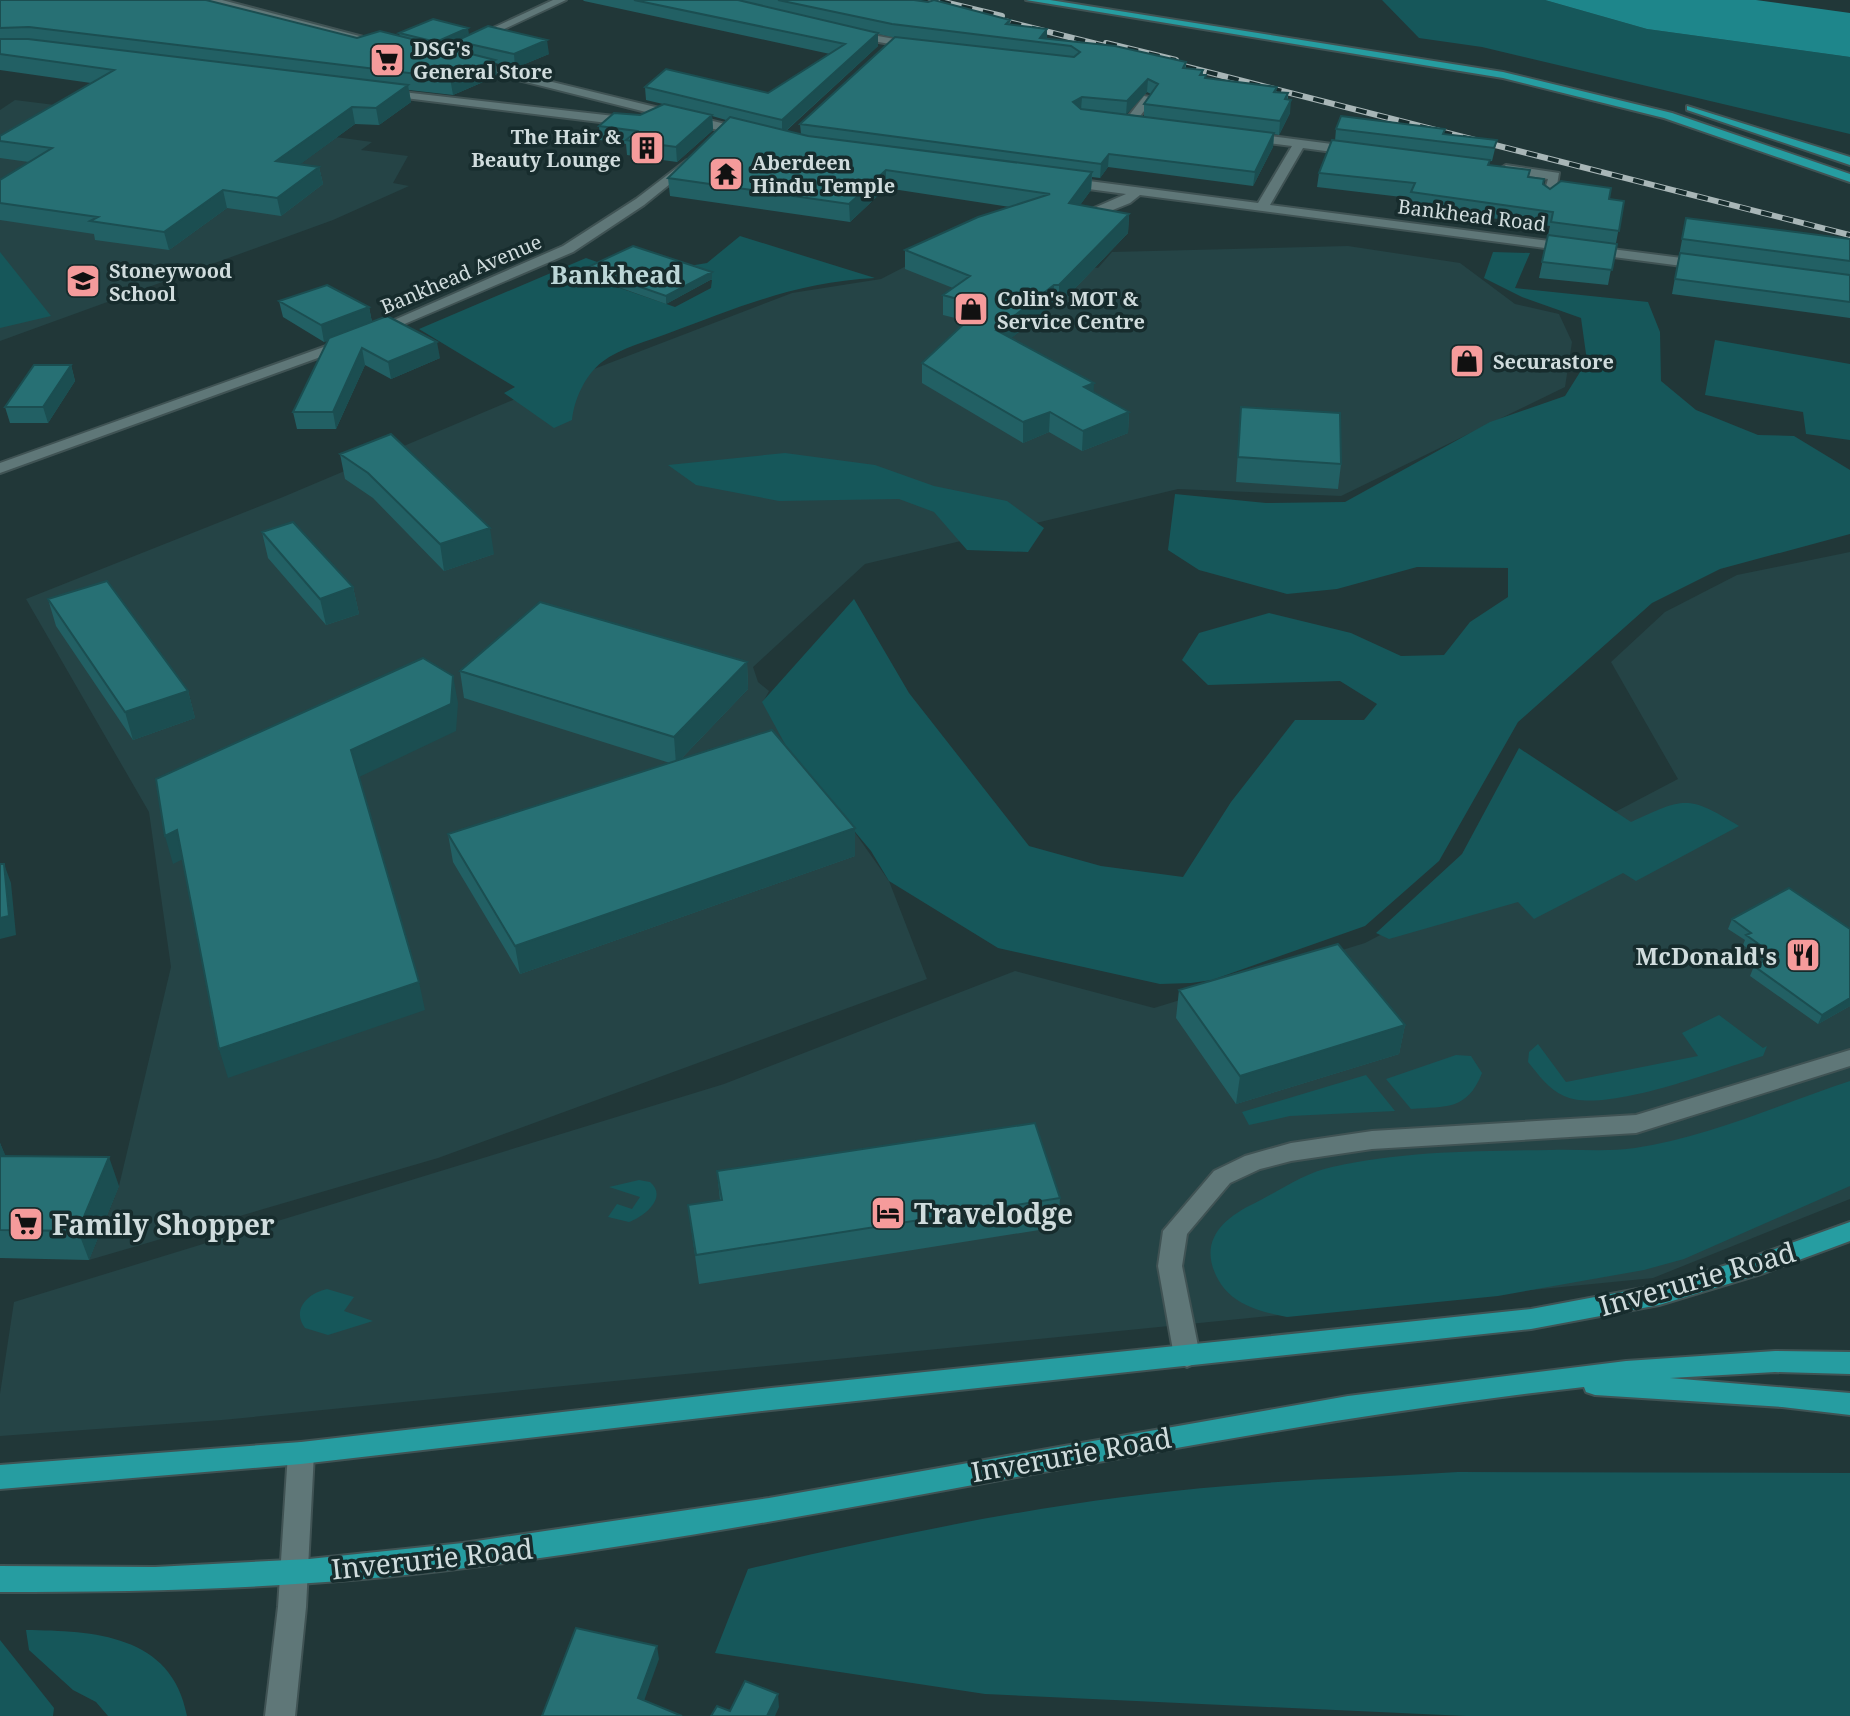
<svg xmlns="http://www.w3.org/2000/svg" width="1850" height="1716" font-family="'Noto Serif',serif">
<rect width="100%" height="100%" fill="#213738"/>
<path fill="#254446" d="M15,100L207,124L219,121L372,142L361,150L408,156L393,183L409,186L333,220L0,341V110Z
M972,232L1024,256L1098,268L1112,252L1348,246L1460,263L1515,304L1559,314L1572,342L1565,387L1341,496L1178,489L865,564L753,667L758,682L769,691L763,702L889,881L927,979L438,1158L89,1260L119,1186L171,967L149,812L26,599L283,497L508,402L792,293L881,279Z
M1850,552V1199L1653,1278L222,1420L0,1436V1394L14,1302L724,1084L1015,971L1154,1008L1365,943L1678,779L1611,662L1665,612L1737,575Z"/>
<path fill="#16575a" d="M1382,0H1545L1647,29L1850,57V134L1482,47L1419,38Z
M740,236L875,278C798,282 741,306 669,333C648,341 620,348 602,362C585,375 574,400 572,420L554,428L504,393L515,387L419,329L586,258L600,263L588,277L675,307L711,288L712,280L677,268L707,263Z
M0,252L51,316L0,328Z
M1493,252L1530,253L1515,288L1648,302L1660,332L1661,381L1696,410L1758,435L1794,436L1850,470V534L1720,569L1652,603L1518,722L1439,861L1365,926L1212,980L1191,983L1160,984L998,948L889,881L871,851L791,755L762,702L854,599L909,693L1029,846L1101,866L1183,877L1231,802L1295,720H1364L1377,704L1340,681L1208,685L1182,660L1199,633L1269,613L1351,633L1401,656L1444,655L1470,622L1508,597V568L1417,567L1337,589L1287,594L1199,570L1168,550L1175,494L1266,503L1345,502L1490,422L1565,396L1587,361L1581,318L1522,297L1484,278Z
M1715,340L1850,364V440L1806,434L1803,412L1705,395Z
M785,453L875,465L934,486L1007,501L1044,528L1028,552L967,550L934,512L899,499L779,501L696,485L668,465Z
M1519,748L1631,822C1684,798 1687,794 1739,826L1636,881L1623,873L1534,919L1518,902L1389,939L1376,933L1462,854Z
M1719,1015L1763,1048L1767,1046L1763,1056C1719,1069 1604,1115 1564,1096C1548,1089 1539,1075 1528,1062L1529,1052L1538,1044L1566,1082L1698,1056L1682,1033Z
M1456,1055L1471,1056L1482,1073C1467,1111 1446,1106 1411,1109L1386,1079Z
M1366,1075L1395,1111L1290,1116L1249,1125L1242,1112Z
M1850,1081V1186L1684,1259L1644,1270L1498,1296L1287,1317C1261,1312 1233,1305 1219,1281C1197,1243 1221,1219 1255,1203C1279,1191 1306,1172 1332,1167C1403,1151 1478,1151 1550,1150C1578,1149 1608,1152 1635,1148C1709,1137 1780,1104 1850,1081Z
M639,1180L650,1182C668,1197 645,1216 629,1222L608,1217L617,1204L632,1209L640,1197L609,1187Z
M327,1289L354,1297L344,1311L373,1321L328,1335L305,1328C291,1310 308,1293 327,1289Z
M1458,1472L1850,1473V1716H1466L985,1694L715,1653L748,1569C906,1532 1065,1499 1227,1486C1304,1479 1382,1477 1458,1472Z
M26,1630C93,1631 172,1634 187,1716H108L96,1702L73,1690L29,1650Z
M0,1640L54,1708L53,1716H0Z"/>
<path fill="#1e868b" d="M1545,0H1756L1850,13V57L1647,29Z"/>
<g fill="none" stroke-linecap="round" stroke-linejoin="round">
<g stroke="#405354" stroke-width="4">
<path id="minor" d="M205,0H222L390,44L385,47Z
M553,0H566L440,59L431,57Z
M850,31L917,43L922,46L917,49L846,36V32Z
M470,62L750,130L752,133L746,137L466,67V63Z
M385,90L632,118L638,122L632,126L381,95V91Z
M1144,96L1154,98L1134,124H1126L1124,122Z
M1248,133L1355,147L1361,151L1355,155L1303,148L1270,205L1705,261L1712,265L1705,269L1140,195L1130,203L1083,222L1078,221V215L1126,194L1066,186L1060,182L1066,178L1258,203L1292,146L1244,140L1242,137Z
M687,160L693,164L691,167L644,205L573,252L381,334L369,331L563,246L636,199Z
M1506,165L1559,173L1555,197L1549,201L1543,197L1548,179L1502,172L1500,169Z
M346,339L353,343L351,346L0,473V463Z
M1850,1050V1066L1636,1133L1372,1149L1291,1161L1260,1169L1230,1183L1187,1234L1182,1266L1200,1356L1196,1363L1187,1367L1178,1363L1174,1356L1158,1266L1163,1231L1214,1171L1245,1156L1291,1143L1372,1131L1636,1115Z
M301,1442L310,1445L314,1453L306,1607L295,1716H265L278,1607L288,1453L292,1445Z"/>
</g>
<g stroke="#405354" stroke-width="4">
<path id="major" d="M1026,0H1050L1503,72L1672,113L1850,174V182L1664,118L1503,78Z
M1687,106L1850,157V165L1687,110Z
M1850,1222V1241L1761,1274L1659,1305L1531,1329L771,1410L301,1464L0,1489V1465L301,1442L771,1388L1531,1309L1659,1285L1747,1259Z
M1775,1351L1850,1352V1374L1775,1372L1670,1378L1850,1393V1415L1782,1407L1595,1395L1586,1392L1584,1387C1208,1429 840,1521 465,1568C310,1588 156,1592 0,1592V1566L155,1567L309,1559L463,1543L769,1498L1348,1396L1626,1361Z"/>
</g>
<use href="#minor" fill="#5f7778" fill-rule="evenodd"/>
<use href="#major" fill="#269da1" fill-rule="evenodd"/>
<g stroke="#a8b6b7" stroke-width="6">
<path id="rail" d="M919,0L950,8
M940,1L1002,16
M989,17L1117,49
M1106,43L1176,60
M1164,61L1850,235"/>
</g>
<use href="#rail" stroke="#172c2d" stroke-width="4" stroke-dasharray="11" stroke-linecap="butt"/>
</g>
<path fill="#226064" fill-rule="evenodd" d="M0,0L357,38L400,36L399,33L469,34L442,46L457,50L456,41L549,54L515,68L495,63L497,76L453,95L409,90L411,102L379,125L355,124L300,164L319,167L323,184L281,216L227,208L169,250L95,240L94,234L0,220V180L29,162L0,158V136L91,83L0,70Z
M583,0H914L1010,20V25L1047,39L1186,62V68L1203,70V75H1206V78L1277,87L1276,92L1288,93V100L1290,113L1279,135L1274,134L1273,147L1253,186L1108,167L1100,178L1092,177L1091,190L1080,205L1129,214L1128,233L1059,305H1053L1011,338L1093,392L1129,412L1128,433L1082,451L1049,432L1023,443L922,383V363L967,321L943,315V295L953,288L905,269V250L1010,207L886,188L850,222L670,196L668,178L726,120L712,116L713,130L677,162L627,155L626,144L600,140L599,126L640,115L663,104L646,100L645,87L768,93L830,54L584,1ZM878,34L897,38L800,124L801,134L786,131L878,46ZM1147,92L1151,94L1144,104V116L1126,114Z
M1336,129L1444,134L1497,140L1494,153L1492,161H1490L1489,165L1529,177L1543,184L1550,189L1624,201L1608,285L1539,278L1550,226L1409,207L1410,198L1317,187L1319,173L1335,141Z
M1686,218L1850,239V318L1672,294Z
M586,268L712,279L666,304L587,276Z
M279,301L369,307L372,322L440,358L391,379L365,365L336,429H297L293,412L328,340L324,342L283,317Z
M71,365L75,381L48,423H10L5,407Z
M1241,407L1341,464L1338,489L1236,482Z
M340,454L494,554L444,571L373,498L345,479Z
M262,532L353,587L359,614L326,625L268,558Z
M48,599L188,691L195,718L133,740L56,626Z
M747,662L748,689L681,759L855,828V856L520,974L453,862L448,834L670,763L464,698L460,671Z
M1732,919L1850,929V1006L1818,1024L1750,976L1754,966L1764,960L1743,945L1745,940L1728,929Z
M1179,990L1405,1025L1399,1054L1236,1104L1176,1018Z
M0,1143L5,1156L119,1186L89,1260L0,1258Z
M717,1171L1060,1198L1058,1227L699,1284L688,1205L720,1200Z"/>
<path fill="#1b4e51" d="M468,28L469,34L437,49L436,42Z
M1047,29V42L1040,38Z
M878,33V46L782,134V120Z
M547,40L549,54L515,68L514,54Z
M495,60L497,76L453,95L450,78Z
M1148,79L1147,92L1126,115L1127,101Z
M408,85L411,102L379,125L376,108Z
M1082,97L1081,110L1073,102Z
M1291,100L1290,113L1279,135L1280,121Z
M352,107L355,124L280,179L276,161Z
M712,115L713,130L677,162L676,147Z
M1274,133L1273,147L1253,186L1255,172Z
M1109,154L1108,167L1100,178L1101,164Z
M319,167L323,184L281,216L277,198Z
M886,170V188L850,222L849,204Z
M1092,172L1091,190L1068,222L1069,203Z
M223,190L227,208L169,250L164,232Z
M1129,214L1128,233L1059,305V285Z
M712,272V279L666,304V296Z
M1054,285L1053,305L996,350V330Z
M369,307L372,323L324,342L321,325Z
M437,342L440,358L391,379L388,362Z
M362,348L365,365L336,429L333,412Z
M71,365L75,381L48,423L43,407Z
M1094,383L1093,404L1084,387Z
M1050,412L1049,432L1023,443V422Z
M1129,412L1128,433L1082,451L1083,431Z
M490,528L494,554L444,571L440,544Z
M353,587L359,614L326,625L320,599Z
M747,662L748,689L676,764L674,737Z
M453,676L458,703L456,731L357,778L351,750Z
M188,691L195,718L133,740L125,712Z
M855,828V856L520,974L515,946Z
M177,830L185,858L173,864L165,836Z
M4,864L11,883L16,935L0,939V918Z
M419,982L425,1010L228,1078L219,1049Z
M1850,998V1006L1818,1024L1822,1015Z
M1405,1025L1399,1054L1236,1104L1240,1076Z
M0,1143L7,1159L0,1173Z
M109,1157L119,1186L89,1260L78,1231Z
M657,1646L659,1659L640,1712L638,1698Z
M778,1694L779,1707L775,1716H767Z"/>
<path fill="#277074" stroke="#1b4e51" stroke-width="2" d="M0,0H206L357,38L380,31L495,60L450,78L29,27L0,28Z
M634,0H738L878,33L782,120L645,87L666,69L768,93L845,44Z
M778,0H914L928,2L934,0L1010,20L1006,24L1047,29L1040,38L1115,46L1186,62L1183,68L1203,70L1200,75H1206L1205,78L1277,87L1274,92L1288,93L1285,99L1291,100L1280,121L1144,104L1158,84L1148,79L1127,101L1082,97L1073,102L1081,109L1274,133L1255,172L1109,154L1101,164L800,124L895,37L1074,57L1080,52L1071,46L892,24Z
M433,19L468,28L436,42L399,33Z
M488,26L547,40L514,54L456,41Z
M0,39H28L408,85L376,108L352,107L276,161L319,167L277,198L223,190L164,232L90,221L98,217L0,203V180L52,148L0,141V136L114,70L0,54Z
M664,104L712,115L676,147L626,140L637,131L599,126L614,113L640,115Z
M1341,116L1445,129L1443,134L1497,140L1494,148L1336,129Z
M730,117L808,136L1092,172L1069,203L1129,214L1059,285H1054L996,330L1094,383L1084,387L1129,412L1083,431L1050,412L1023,422L922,363L983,306L943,295L970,276L905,250L978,217L1050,194L886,170L849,204L668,178Z
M1332,140L1490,160L1488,165L1530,170L1528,177L1544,179L1543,184L1550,189L1561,181L1611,188L1609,199L1624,201L1619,231L1551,222L1553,212L1411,192L1415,183L1319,173Z
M1686,218L1850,239V261L1682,239Z
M1548,235L1617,244L1612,270L1542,262Z
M633,246L712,272L666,296L586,268Z
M1680,253L1850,275V302L1675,279Z
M327,285L369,307L321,325L279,301Z
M387,316L437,342L388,362L362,348L333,412H293L329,338Z
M34,365H71L43,407H5Z
M1241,407L1340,413L1341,464L1238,457Z
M391,434L490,528L440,544L368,473L340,454Z
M293,522L353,587L320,599L262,532Z
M107,581L188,691L125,712L48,599Z
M540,602L747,662L674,737L460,671Z
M423,658L453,676L451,704L351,750L419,982L219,1049L177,830L165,836L156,779Z
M772,730L855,828L515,946L448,834Z
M0,864H4L9,916L0,918Z
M1789,888L1850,929V998L1822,1015L1754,966L1774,955L1746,935L1751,933L1732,919Z
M1338,944L1405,1025L1240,1076L1179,990Z
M1035,1123L1060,1198L696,1255L688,1205L722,1200L717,1171Z
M0,1156L109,1157L78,1231L0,1230Z
M576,1628L657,1646L638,1698L682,1716H542Z
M745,1681L778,1694L767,1716H711L717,1706L730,1711Z"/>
<defs>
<g id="supermarket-square" transform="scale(1.8)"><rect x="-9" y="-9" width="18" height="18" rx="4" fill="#f59b9b" stroke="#172c2d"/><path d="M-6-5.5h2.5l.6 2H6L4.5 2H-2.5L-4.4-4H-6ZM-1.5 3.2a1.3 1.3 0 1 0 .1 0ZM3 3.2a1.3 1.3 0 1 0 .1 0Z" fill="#111"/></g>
<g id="building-square" transform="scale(1.8)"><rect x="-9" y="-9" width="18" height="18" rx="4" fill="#f59b9b" stroke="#172c2d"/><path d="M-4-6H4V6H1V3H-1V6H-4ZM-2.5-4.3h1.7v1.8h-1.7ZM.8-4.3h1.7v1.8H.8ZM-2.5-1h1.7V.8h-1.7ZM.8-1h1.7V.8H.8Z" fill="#111"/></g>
<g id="temple-square" transform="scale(1.8)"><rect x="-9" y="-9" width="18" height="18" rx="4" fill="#f59b9b" stroke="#172c2d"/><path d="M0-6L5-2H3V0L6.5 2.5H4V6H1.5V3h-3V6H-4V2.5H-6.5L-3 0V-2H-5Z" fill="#111"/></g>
<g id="school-square" transform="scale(1.8)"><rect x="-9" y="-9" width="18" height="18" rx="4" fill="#f59b9b" stroke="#172c2d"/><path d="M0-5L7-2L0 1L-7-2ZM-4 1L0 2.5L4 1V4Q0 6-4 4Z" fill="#111"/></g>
<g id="shop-square" transform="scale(1.8)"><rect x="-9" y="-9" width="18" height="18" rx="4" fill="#f59b9b" stroke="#172c2d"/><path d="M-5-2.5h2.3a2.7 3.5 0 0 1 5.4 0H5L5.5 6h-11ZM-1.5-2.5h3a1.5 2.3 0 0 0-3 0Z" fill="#111"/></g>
<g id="restaurant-square" transform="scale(1.8)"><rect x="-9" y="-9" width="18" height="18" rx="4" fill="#f59b9b" stroke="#172c2d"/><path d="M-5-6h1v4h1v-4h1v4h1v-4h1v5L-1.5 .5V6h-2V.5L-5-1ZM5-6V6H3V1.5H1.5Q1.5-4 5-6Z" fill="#111"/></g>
<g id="hotel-square" transform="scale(1.8)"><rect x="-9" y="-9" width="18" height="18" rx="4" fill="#f59b9b" stroke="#172c2d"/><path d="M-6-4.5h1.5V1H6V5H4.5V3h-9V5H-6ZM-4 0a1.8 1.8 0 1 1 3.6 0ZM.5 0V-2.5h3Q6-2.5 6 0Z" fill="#111"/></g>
</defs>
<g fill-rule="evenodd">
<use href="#supermarket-square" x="387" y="60"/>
<use href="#building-square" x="647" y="148"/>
<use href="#temple-square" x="726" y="174"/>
<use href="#school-square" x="83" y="281"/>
<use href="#shop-square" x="971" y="309"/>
<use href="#shop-square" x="1467" y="361"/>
<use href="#restaurant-square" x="1803" y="955"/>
<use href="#hotel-square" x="888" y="1213"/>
<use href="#supermarket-square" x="26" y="1224"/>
</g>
<g text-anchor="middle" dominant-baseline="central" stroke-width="7" stroke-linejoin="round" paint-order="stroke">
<g font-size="20" font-weight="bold" fill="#d0dcdd" stroke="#172c2d" text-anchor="start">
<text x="413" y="48">DSG's<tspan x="413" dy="23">General Store</tspan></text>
<text x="621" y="136" text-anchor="end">The Hair &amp;<tspan x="621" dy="23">Beauty Lounge</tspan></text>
<text x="752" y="162">Aberdeen<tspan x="752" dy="23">Hindu Temple</tspan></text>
<text x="109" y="270">Stoneywood<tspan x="109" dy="23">School</tspan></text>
<text x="997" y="298">Colin's MOT &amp;<tspan x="997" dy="23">Service Centre</tspan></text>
<text x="1493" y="361">Securastore</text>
</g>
<g font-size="20" fill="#d0dcdd" stroke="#172c2d">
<text transform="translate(1472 215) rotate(7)">Bankhead Road</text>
<text transform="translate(461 274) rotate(-23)">Bankhead Avenue</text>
</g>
<g font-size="24" font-weight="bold" fill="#d0dcdd" stroke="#172c2d" text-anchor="end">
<text x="1777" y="955">McDonald's</text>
</g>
<g font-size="26" font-weight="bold" fill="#bcd6d7" stroke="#172c2d">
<text x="616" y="274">Bankhead</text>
</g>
<g font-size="28" font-weight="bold" fill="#d0dcdd" stroke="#172c2d" text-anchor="start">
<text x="914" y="1213">Travelodge</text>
<text x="52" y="1224">Family Shopper</text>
</g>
<g font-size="28" fill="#d0dcdd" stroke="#172c2d">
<text transform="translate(1697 1278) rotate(-16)">Inverurie Road</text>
<text transform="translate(1071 1454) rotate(-10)">Inverurie Road</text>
<text transform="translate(432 1558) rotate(-6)">Inverurie Road</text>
</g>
</g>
</svg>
